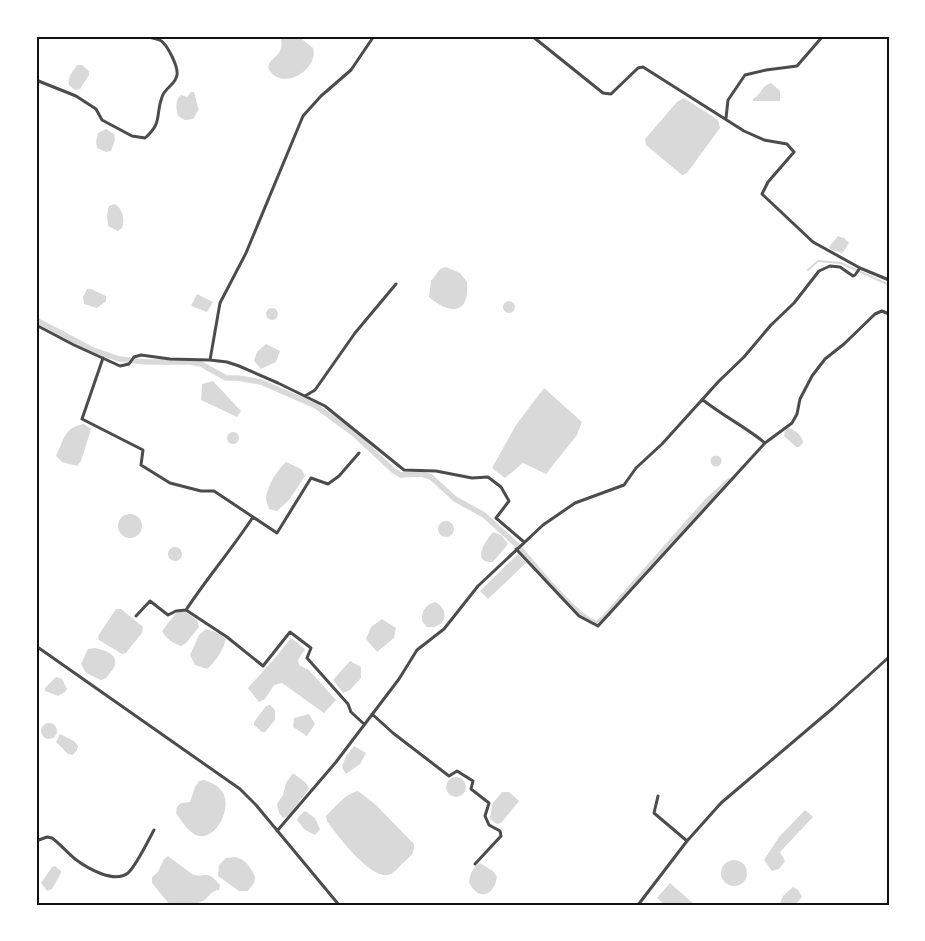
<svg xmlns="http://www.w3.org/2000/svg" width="925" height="941" font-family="'Source Serif 4',serif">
<rect width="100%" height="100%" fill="#fff"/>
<path fill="#d9d9d9" d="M281,36H298L313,48C319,69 284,91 270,71C263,62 280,57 281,48C282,45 281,40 281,36Z
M77,65H82L89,71V75L80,89L75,90L69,85C67,77 73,72 77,65Z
M771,83L780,91V101H753V99C761,95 761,86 771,83Z
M191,92H194C196,97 196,103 199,109L193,119L185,120L178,116C176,109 175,100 181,95L187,97Z
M684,98L718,120L720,128L687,173L682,175L646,145L645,139L677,102Z
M106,129L114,134L115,140L111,151L106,152L97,148L96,142L98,133Z
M115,204C123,209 125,220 122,228L118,231L108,226L107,215L109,206Z
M838,236L844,238L849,243L844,251L842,253L830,249L829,247Z
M446,267L460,273L467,282C470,315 450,315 429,297L431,281L440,269Z
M87,289H91L106,296V301L97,308L84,304L83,297Z
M197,294L213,302L207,312L191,306Z
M503 307a6 6 0 1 1 12 0a6 6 0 1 1-12 0Z
M266 314a6 6 0 1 1 12 0a6 6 0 1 1-12 0Z
M266,344L280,351L276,362L261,369L254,361L257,352Z
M213,381L241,411L237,417L201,400L202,384Z
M544,388L582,422L577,435L546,474L523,463L505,478L492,468L516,425Z
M84,424L91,429L81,461L77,466L62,462L56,456C64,440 64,427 84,424Z
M788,428C794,429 803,436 803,443L799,447H796L784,436L785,431Z
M227 438a6 6 0 1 1 12 0a6 6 0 1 1-12 0Z
M710.5 461a5.5 5.5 0 1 1 11 0a5.5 5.5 0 1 1-11 0Z
M286,462L301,469L305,476L289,500L277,511L269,509C268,505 266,501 266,497C268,485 277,470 286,462Z
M118 526a12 12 0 1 1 24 0a12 12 0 1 1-24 0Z
M438 529a8 8 0 1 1 16 0a8 8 0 1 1-16 0Z
M493,532L501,535L508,544L493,562C470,563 486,540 493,532Z
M168 554a7 7 0 1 1 14 0a7 7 0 1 1-14 0Z
M518,554L526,563L488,599L480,591Z
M435,602C451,610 446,629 427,627L422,621C421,612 426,604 435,602Z
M116,609H121L143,627L142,633L126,653L122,654L99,640L98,636Z
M184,611L197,620L199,627L186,643L181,646C174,644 165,638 162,631L177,612Z
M382,619L396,628L394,638L377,652L366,639L371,627Z
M206,629L218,633L226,639C222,652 217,660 207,669L195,665L190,655L199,635Z
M291,638L305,649L298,660L299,665L309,670L336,700L324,713L282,683L274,685L265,699L259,702L248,688L275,658Z
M95,648C110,651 123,658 110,673C107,677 106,679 101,680L86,673L81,664L88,649Z
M350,661L361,667V678L350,690L343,693L333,680Z
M56,677L62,679L67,689L65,692L58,696L45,691V688Z
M270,705L275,710V720L265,732H262L254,725V722L266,706Z
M309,714L315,724L307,736L293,727L294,718Z
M41 731a8 8 0 1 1 16 0a8 8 0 1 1-16 0Z
M60,734L74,741L78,746L77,750L73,755L68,754L56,742Z
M354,746L366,753L360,764L346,774L342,767L346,756Z
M293,773L306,783L309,789L288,816L283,818L279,813L277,804L283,795L286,783Z
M446 787a10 10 0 1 1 20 0a10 10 0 1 1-20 0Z
M204,780C210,782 217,785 221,790C235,806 214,846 194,834C187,830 181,820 176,813L177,807L181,803L190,802L195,787L199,781Z
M358,791L376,805L414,844C415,853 410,857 403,863C399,867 393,874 388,875C370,879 336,834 327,821L326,816C335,807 345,794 358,791Z
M502,792H509L519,801L501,823L497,824L490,819L492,804Z
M805,810L813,817L780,852L785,861L779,869L772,871L764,860L779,837Z
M305,811L315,818L320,829L315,835L305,830L297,820L299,816Z
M168,856L192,874C207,879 205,868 220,885L219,890C211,891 209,897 203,901C192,906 181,905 170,905L152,883V877L158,872L164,859Z
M235,857C246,860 250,866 255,877L254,883L248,891H239L218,876L219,865L226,858Z
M721 873a13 13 0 1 1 26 0a13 13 0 1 1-26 0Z
M480,863L493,871L497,877C494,897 477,901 469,882C470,875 473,866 480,863Z
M55,866L61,871V873L52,889L47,891L41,883L52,867Z
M670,883L695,905H665L657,898Z
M793,887L798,890L802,897L795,905H782L780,903L783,896Z"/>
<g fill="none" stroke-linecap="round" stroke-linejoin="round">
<path stroke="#d9d9d9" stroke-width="2" d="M808,270L818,261L841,263L889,285"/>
<path stroke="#d9d9d9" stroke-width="5.5" d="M36,320L93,350L119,359L146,362H189L201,364L226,378H238L261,382L316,406L353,433L394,471L401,475L421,474L431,477L455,499L484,515L517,545
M521,550C535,566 579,621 597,623L604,618L707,501L729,481"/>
<path stroke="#4c4c4c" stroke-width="3" d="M532,36L603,93L611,94L638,68L643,67L744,131L764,140L787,144L794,152L768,182L762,194L813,242L860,268L889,280
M36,80L76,96L96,109L102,120L132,136L145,138C163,122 155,116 162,97C165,88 173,86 176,78C181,70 167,44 160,40C155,38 149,38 145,36
M726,118L728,100L745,75L766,70L797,66L823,36
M36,325L74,345L120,366L129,364L134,357L141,355L170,359L210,360L220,303L246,253L303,116L321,96L351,70L374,36
M103,358L82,419L143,450L141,465L170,483L201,491H214L277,533L311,478L328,484L339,476L359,453
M210,360L227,362L239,366L278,383L325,406L404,470L436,471L472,478L488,477L501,487L509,501L496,518L524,542
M305,396L315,390L355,333L396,284
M703,400C723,416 746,427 765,443
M516,549L579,616L598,626L765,443L792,423L797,414L800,399L812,376L825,359L844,344L875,314L882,311L889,314
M186,610L227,637L263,666L290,632L311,648L307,658L348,704L351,712L364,724
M136,616L150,601L168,615L176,611L186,610C207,578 232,549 253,517
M36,646L240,789L256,805L339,905
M372,714L393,733L449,776L457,771L473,781L471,789L489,803L485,816L489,825L500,831L501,836L475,864
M658,796L654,813L687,841
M277,831L336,762L399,679L417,650L444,629L478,586L543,525L575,503L624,485L636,468L662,444L719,381L744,357L771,325L794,303L819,271L830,266L840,267L853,276L855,275L860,268
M36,841L47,837L52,838C60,844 67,852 75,859C87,868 114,884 128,873C136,866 148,841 154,830
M638,905L687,841L721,803L833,708L889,657"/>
</g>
<rect width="925" height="941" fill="none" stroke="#ffffff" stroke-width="75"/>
<rect x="38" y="38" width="850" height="866" fill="none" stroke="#111" stroke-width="2"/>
</svg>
